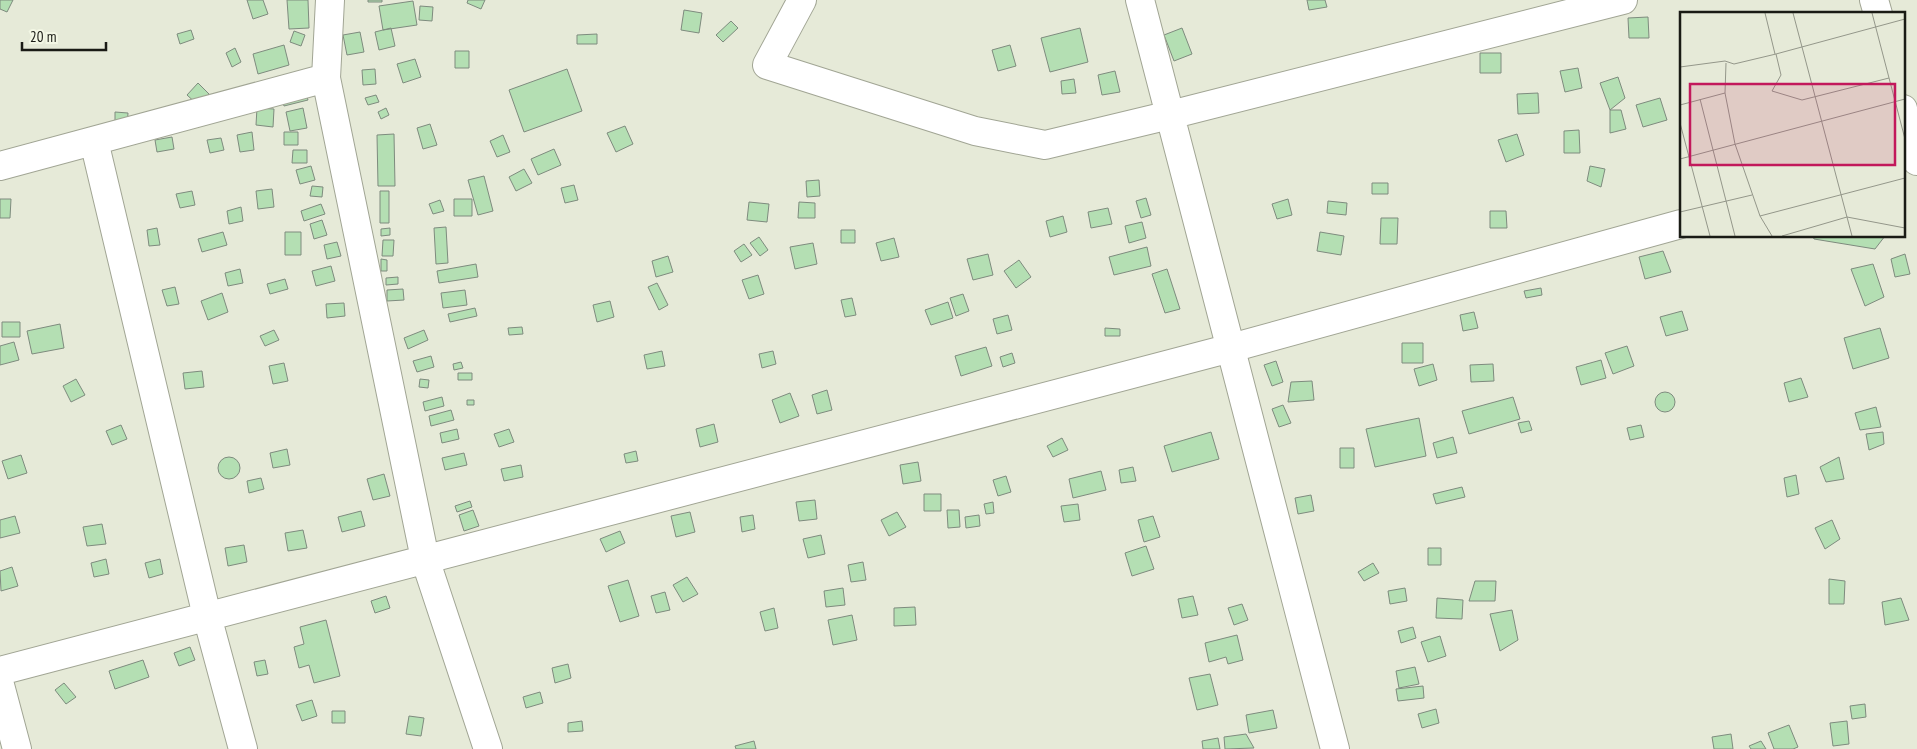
<svg xmlns="http://www.w3.org/2000/svg" width="1917" height="749" font-family="'PT Sans Narrow',sans-serif">
<rect width="100%" height="100%" fill="#e6ead8"/>
<path fill="#b4dfb3" stroke="#7e8b7e" d="M0,0H13L7,12L0,9Z
M247,0H263L268,14L253,19Z
M287,0H308L309,28L289,29Z
M368,0H382V2H368Z
M468,0H485L481,9L467,3Z
M1307,0H1325L1327,7L1309,10Z
M413,1L417,25L383,30L379,6Z
M420,6L433,7L432,21L419,20Z
M684,10L702,13L699,33L681,30Z
M1648,17L1649,38H1629L1628,18Z
M731,21L738,28L723,42L716,35Z
M391,28L395,46L379,50L375,32Z
M1080,28L1088,62L1050,72L1041,38Z
M1182,28L1192,54L1174,61L1164,35Z
M191,30L194,39L180,44L177,34Z
M294,31L305,35L301,46L290,42Z
M360,32L364,52L347,55L343,35Z
M597,34V44H577V35Z
M284,45L289,65L258,74L253,54Z
M1010,45L1016,66L998,71L992,50Z
M235,48L241,62L232,67L226,53Z
M455,51H469V68H455Z
M1480,53H1501V73H1480Z
M415,59L421,77L403,83L397,64Z
M1578,68L1582,88L1565,92L1560,71Z
M375,69L376,84L363,85L362,70Z
M567,69L582,111L524,132L509,90Z
M1115,71L1120,92L1102,95L1098,75Z
M1618,77L1625,98L1610,110L1600,83Z
M1074,79L1076,93L1062,94L1061,81Z
M198,83L209,94L198,105L187,95Z
M304,87L308,100L284,106L280,93Z
M1538,93L1539,113L1518,114L1517,94Z
M376,95L379,102L368,105L365,98Z
M1660,98L1667,120L1643,127L1636,105Z
M257,108L274,109L273,127L256,125Z
M303,108L307,128L290,131L286,112Z
M386,108L389,115L381,119L378,112Z
M1610,110H1621L1626,129L1610,133Z
M115,112L128,113L127,128L115,127Z
M430,124L437,145L423,149L417,128Z
M625,126L633,144L616,152L607,133Z
M1579,130L1580,153H1564V131Z
M252,132L254,150L240,152L237,135Z
M284,132H298V145H284Z
M394,134L395,186H378L377,135Z
M1517,134L1524,155L1506,162L1498,140Z
M503,135L510,152L497,157L490,141Z
M172,137L174,149L157,152L155,140Z
M221,138L224,150L210,153L207,140Z
M554,149L561,165L538,175L531,159Z
M293,150H307V163H292Z
M311,166L315,180L300,184L296,170Z
M1590,166L1605,169L1601,187L1587,181Z
M524,169L532,183L516,191L509,177Z
M484,176L493,211L478,215L468,180Z
M819,180L820,196L807,197L806,181Z
M1372,183H1388V194H1372Z
M574,185L578,200L565,203L561,188Z
M312,186L323,187L322,197L310,196Z
M272,189L274,207L258,209L256,191Z
M192,191L195,205L180,208L176,194Z
M380,191H389V223H380Z
M1146,198L1151,215L1141,218L1136,201Z
M0,199H11L10,218H0Z
M454,199H472V216H454Z
M1288,199L1292,215L1277,219L1272,204Z
M440,200L444,211L433,214L429,204Z
M1328,201L1347,203L1346,215L1327,213Z
M749,202L769,204L767,222L747,220Z
M799,202L815,203V218H798Z
M321,204L325,214L304,221L301,211Z
M241,207L243,221L229,224L227,211Z
M1108,208L1112,224L1091,228L1088,212Z
M1490,211H1506L1507,228H1490Z
M1063,216L1067,232L1050,237L1046,221Z
M1381,218H1398L1397,244H1380Z
M322,220L327,235L314,239L310,224Z
M1142,222L1146,238L1129,243L1125,226Z
M446,227L448,263L436,264L434,228Z
M157,228L160,245L149,246L147,230Z
M390,228V235L381,236V229Z
M841,230H855V243H841Z
M223,232L227,245L202,252L198,239Z
M285,232H301V255H285Z
M1320,232L1344,236L1341,255L1317,251Z
M1813,236H1885L1875,249L1814,239Z
M759,237L768,250L760,256L750,243Z
M894,238L899,257L881,261L876,243Z
M383,240H394L393,256H382Z
M337,242L341,256L327,259L324,245Z
M813,243L817,264L795,269L790,247Z
M744,244L752,255L741,262L734,251Z
M1147,247L1151,266L1114,275L1109,257Z
M1663,251L1671,272L1645,279L1639,257Z
M988,254L993,275L973,280L967,259Z
M1905,254L1910,274L1895,277L1891,259Z
M668,256L673,272L656,277L652,261Z
M381,259L387,260V271H381Z
M1019,260L1031,277L1016,288L1004,271Z
M476,264L478,277L439,283L437,271Z
M1873,264L1884,297L1865,306L1851,269Z
M331,266L335,281L316,286L312,271Z
M240,269L243,283L228,286L225,273Z
M1167,269L1180,309L1165,313L1152,274Z
M758,275L764,294L749,299L742,280Z
M398,277V284L386,285V278Z
M285,279L288,289L270,294L267,284Z
M657,283L668,305L659,310L648,287Z
M175,287L179,304L167,306L162,290Z
M1541,288L1542,295L1526,298L1524,291Z
M403,289L404,300L387,301V290Z
M465,290L467,305L443,308L441,293Z
M222,293L228,312L208,320L201,301Z
M963,294L969,311L956,316L950,298Z
M852,298L856,315L845,317L841,300Z
M610,301L614,317L597,322L593,305Z
M948,302L953,318L931,325L925,310Z
M344,303L345,316L327,318L326,304Z
M475,308L477,316L450,322L448,314Z
M1682,311L1688,330L1666,336L1660,317Z
M1474,312L1478,328L1463,331L1460,315Z
M1008,315L1012,330L997,334L993,319Z
M2,322H20V337H2Z
M60,324L64,348L32,354L27,331Z
M522,327L523,334L509,335L508,328Z
M1105,328L1120,329V336H1105Z
M1880,328L1889,358L1853,369L1844,338Z
M274,330L279,340L265,346L260,336Z
M424,330L428,340L408,349L404,338Z
M14,342L19,360L0,365V346Z
M1402,343H1423V363H1402Z
M1627,346L1634,366L1613,374L1605,353Z
M986,347L992,366L961,376L955,356Z
M662,351L665,366L647,369L644,355Z
M773,351L776,364L762,368L759,354Z
M1012,353L1015,363L1003,367L1000,357Z
M431,356L434,367L417,372L413,361Z
M1601,360L1606,378L1581,385L1576,367Z
M1276,361L1283,382L1272,386L1264,365Z
M461,362L463,368L454,370L453,364Z
M284,363L288,381L273,384L269,366Z
M1433,364L1437,380L1419,386L1414,369Z
M1493,364L1494,381L1471,382L1470,365Z
M202,371L204,387L185,389L183,373Z
M458,373H472V380H458Z
M1801,378L1808,397L1789,402L1784,383Z
M76,379L85,395L71,402L63,386Z
M420,379L429,380L428,388L419,387Z
M1312,381L1314,400L1288,402L1291,382Z
M827,390L832,410L817,414L812,395Z
M1655 402a10 10 0 1 1 20 0a10 10 0 1 1-20 0Z
M790,393L799,416L780,423L772,400Z
M442,397L444,406L425,411L423,402Z
M1513,397L1520,419L1469,434L1462,411Z
M467,400H474V405H467Z
M1283,405L1291,423L1279,427L1272,409Z
M1876,407L1881,427L1860,430L1855,413Z
M451,410L454,420L431,426L429,416Z
M1419,418L1426,456L1375,467L1366,429Z
M1529,421L1532,430L1521,433L1518,423Z
M714,424L718,442L700,447L696,429Z
M121,425L127,439L112,445L106,431Z
M1641,425L1644,437L1630,440L1627,428Z
M457,429L459,439L442,443L440,433Z
M509,429L514,442L499,447L494,434Z
M1211,432L1219,459L1172,472L1164,446Z
M1883,432L1884,444L1869,450L1866,434Z
M1453,437L1457,453L1437,458L1433,443Z
M1062,438L1068,450L1053,457L1047,446Z
M1340,448H1354V468H1340Z
M287,449L290,465L273,468L270,453Z
M636,451L638,461L626,463L624,454Z
M464,453L467,465L445,470L442,458Z
M21,455L27,473L8,479L2,461Z
M1839,457L1844,479L1826,482L1820,467Z
M218 468a11 11 0 1 1 22 0a11 11 0 1 1-22 0Z
M918,462L921,481L903,484L900,465Z
M521,465L523,477L504,481L501,469Z
M1133,467L1136,481L1121,483L1119,470Z
M1101,471L1106,490L1073,498L1069,479Z
M384,474L390,496L373,500L367,479Z
M1796,475L1799,494L1787,497L1784,478Z
M1006,476L1011,492L998,496L993,480Z
M261,478L264,489L249,493L247,481Z
M1462,487L1465,497L1436,504L1433,494Z
M924,494H941V511H924Z
M1311,495L1314,511L1298,514L1295,498Z
M815,500L817,519L799,521L796,502Z
M470,501L472,507L457,512L455,506Z
M993,502L994,513L986,514L984,504Z
M1078,504L1080,520L1064,522L1061,506Z
M473,510L479,526L464,531L459,515Z
M947,510H959L960,527L948,528Z
M361,511L365,526L342,532L338,517Z
M690,512L695,532L676,537L671,516Z
M897,512L906,527L889,536L881,520Z
M753,515L755,529L742,532L740,517Z
M979,515L980,526L966,528L965,517Z
M15,516L20,533L0,538V520Z
M1153,516L1160,537L1144,542L1138,520Z
M1832,520L1840,539L1825,549L1815,528Z
M102,524L106,544L87,546L83,527Z
M303,530L307,548L288,551L285,533Z
M620,531L625,543L606,552L600,539Z
M821,535L825,554L808,558L803,539Z
M244,545L247,562L228,566L225,548Z
M1146,546L1154,569L1132,576L1125,553Z
M1428,548H1441V565H1428Z
M106,559L109,574L94,577L91,563Z
M160,559L163,574L149,578L145,563Z
M863,562L866,580L851,582L848,565Z
M1373,563L1379,573L1364,581L1358,572Z
M12,567L18,586L1,591L0,571Z
M687,577L698,594L683,602L673,585Z
M1829,579L1845,581L1844,604H1829Z
M628,580L639,616L620,622L608,586Z
M1475,581H1496L1495,601H1469Z
M843,588L845,605L826,607L824,591Z
M1405,588L1407,601L1390,604L1388,591Z
M665,592L670,610L656,613L651,596Z
M386,596L390,608L375,613L371,601Z
M1193,596L1198,615L1182,618L1178,599Z
M1437,598L1463,600L1462,619L1436,618Z
M1901,598L1909,620L1885,625L1882,602Z
M1242,604L1248,620L1234,625L1228,608Z
M915,607L916,625L894,626V608Z
M774,608L778,628L765,631L760,612Z
M1512,610L1518,640L1500,651L1490,614Z
M852,615L857,640L833,645L828,620Z
M326,620L340,676L314,683L309,665L299,668L294,647L304,644L300,627Z
M1413,627L1416,638L1401,643L1398,631Z
M1237,635L1243,660L1228,664L1226,657L1209,662L1205,643Z
M1440,636L1446,656L1428,662L1421,642Z
M190,647L195,660L179,666L174,653Z
M143,660L149,677L115,689L109,671Z
M265,660L268,674L257,676L254,662Z
M568,664L571,678L555,683L552,668Z
M1415,667L1419,684L1399,688L1396,671Z
M1210,674L1218,705L1197,710L1189,678Z
M64,683L76,697L66,704L55,690Z
M1423,686L1424,698L1398,701L1396,689Z
M540,692L543,703L526,708L523,697Z
M312,700L317,716L302,721L296,705Z
M1865,704L1866,717L1852,719L1850,706Z
M1436,709L1439,723L1422,728L1418,714Z
M1273,710L1277,728L1249,733L1246,715Z
M332,711H345V723H332Z
M409,716L424,718L421,736L406,734Z
M582,721L583,731L568,732V723Z
M1847,721L1849,744L1833,746L1830,723Z
M1789,725L1798,747L1793,749H1774L1768,733Z
M1246,734L1254,748L1225,749L1224,737Z
M1731,734L1733,749H1714L1712,737Z
M1218,738L1220,749H1203L1202,741Z
M754,741L756,749H736L735,746Z
M1761,741L1766,749H1751L1749,746Z"/>
<g fill="none" stroke-linecap="round" stroke-linejoin="round">
<g stroke="#a1a594" stroke-width="30">
<path id="street" d="M330,0L326,78L425,559L488,749
M802,0L767,65L975,131L1045,145L1170,115L1623,0
M1140,0L1335,749
M1874,0L1878,14
M1903,109L1917,161
M94,141L207,616L243,749
M0,166L326,78
M0,671L1231,348L1681,224
M0,685L17,749"/>
</g>
<use href="#street" stroke="#fff" stroke-width="28"/>
</g>
<g transform="translate(1680 12)">
<rect width="225" height="225" fill="#e6ead8"/>
<path fill="none" stroke="#94978a" stroke-width="1" d="M85,1L95,42M113,1L172,224M192,1L225,127M96,42L225,7M46,51L45,81L55,132L80,204L92,224M0,55L45,49L54,52L96,42L101,63L92,79L122,88L209,66M20,87L55,224M0,93L45,81M0,111L30,224M0,147L225,87M0,200L72,183M80,204L225,166M102,224L167,205L225,216"/>
<path fill="#c2185b" fill-opacity="0.15" stroke="#c2185b" stroke-width="2.5" d="M10,72H215V153H10Z"/>
<rect width="225" height="225" fill="none" stroke="#1a1b15" stroke-width="2.5"/>
</g>
<path d="M22 42v8h84v-8" fill="none" stroke="#1a1b15" stroke-width="2.5"/>
<text x="30" y="42" font-size="15" fill="#1a1b15" stroke="#f3f7e5" stroke-width="4" paint-order="stroke">20 m</text>
</svg>
